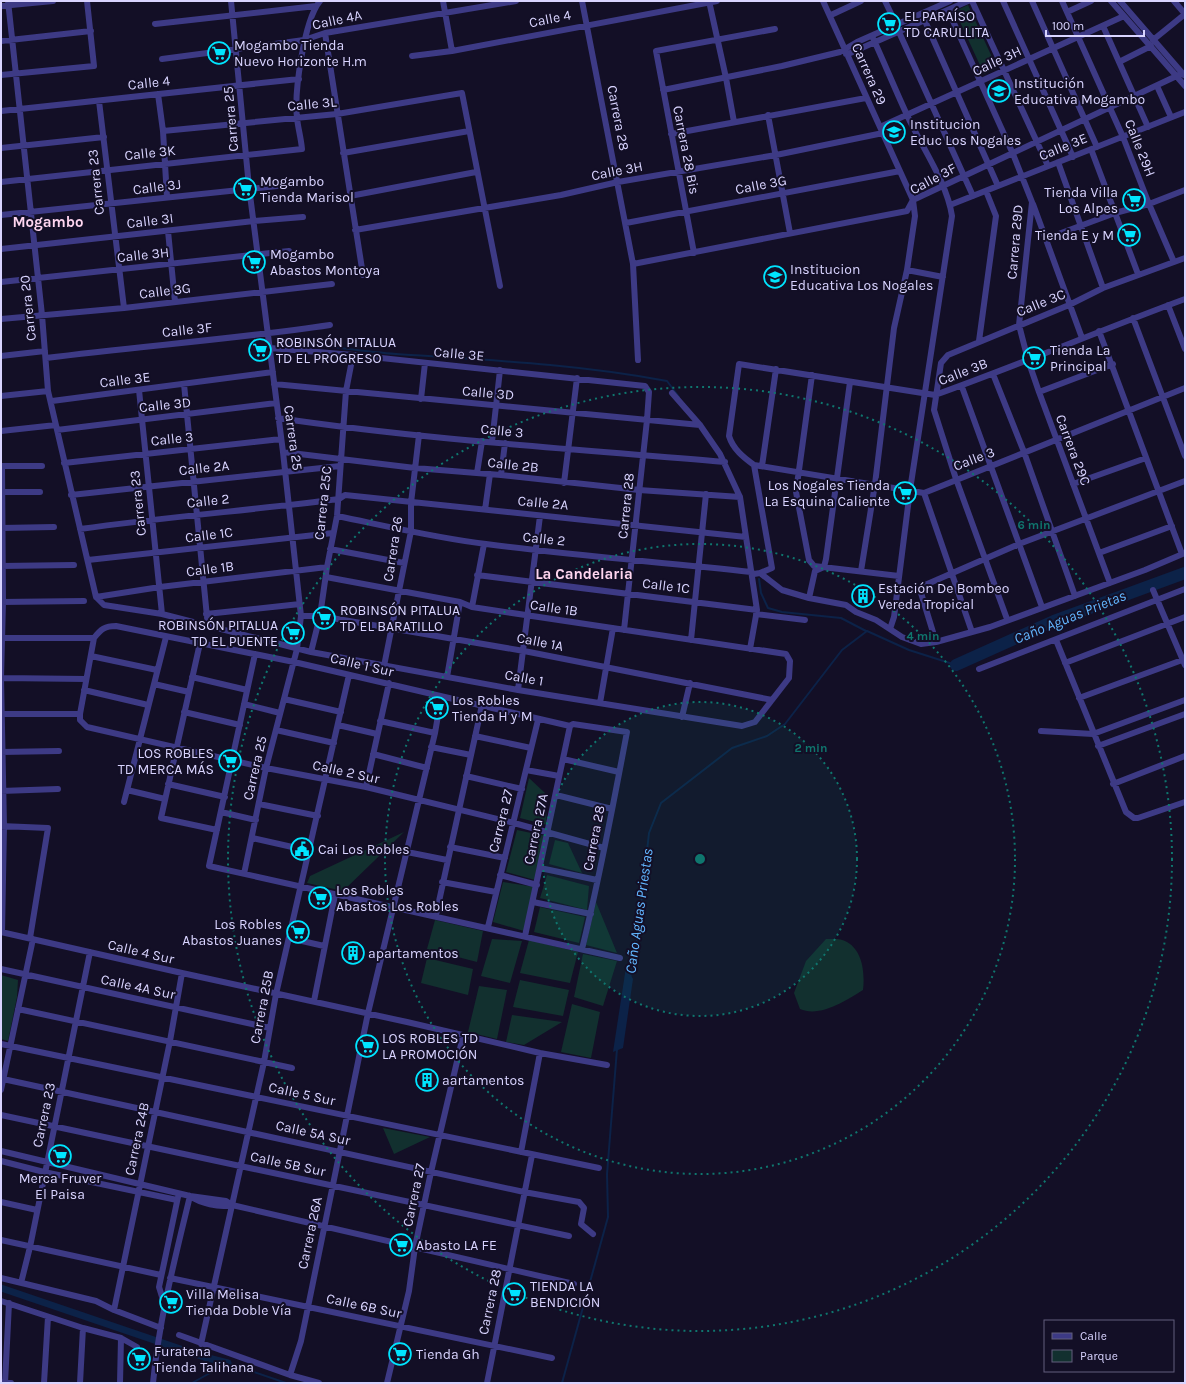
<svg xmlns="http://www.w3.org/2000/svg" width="1186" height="1384" font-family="Karla,sans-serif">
<rect width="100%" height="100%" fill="#130f26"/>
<path fill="#12302f" d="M968,5L997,68L984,74L955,11Z
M529,778L545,793L547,825L520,818Z
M517,830L546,836L535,880L506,872Z
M404,832L343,891L307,883L310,876Z
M555,840L568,843L582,873L549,864Z
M547,875L589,886L587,910L540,898Z
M503,882L535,887L524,931L493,922Z
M596,902L617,953L586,945Z
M540,907L585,917L579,943L534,932Z
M435,920L483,931L477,962L427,949Z
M492,939L522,941L510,983L481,976Z
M826,939C833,939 841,938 847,942C863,951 865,974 863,990C847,1000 820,1018 800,1009L794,993L806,961Z
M529,940L578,952L570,983L520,973Z
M583,954L617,961L603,1006L574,997Z
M427,958L473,969L468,995L421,983Z
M1,975L18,980L17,997L8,1041L1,1039Z
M520,980L569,990L563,1016L513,1007Z
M479,986L507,990L497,1039L468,1032Z
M572,1004L600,1012L591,1058L561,1052Z
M512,1015L562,1022L524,1045L506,1042Z
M383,1128L430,1137L394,1154Z"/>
<path fill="#0c2248" d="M626,967L633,979L623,1048L613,1052Z"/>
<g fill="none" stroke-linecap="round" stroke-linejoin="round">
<path stroke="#0c2248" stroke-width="2" d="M278,342C318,344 357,351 396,354C487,360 578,364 667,381L679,397
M759,579L761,593L768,608L782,612L841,618L866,631
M630,978L637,941L649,833L661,803L732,748L767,736L785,724L842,650L867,631L909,650L956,665
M192,1383L228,1363L286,1383
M562,1383L608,1217L607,1174L617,1049"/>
<path stroke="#0c2248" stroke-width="7" d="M1,1288L204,1357L228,1363"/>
<path stroke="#0c2248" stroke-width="12" d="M956,665L1054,621L1185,573"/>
<path stroke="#3d3a85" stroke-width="6" d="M8,1L42,315L48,391L96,597L104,605L162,614L311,652L518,690L742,726L755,722L789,678L790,661L786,654L472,607L460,602L326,577
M231,1L249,187L283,452L301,616L297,649L266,768L244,874
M443,1L452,51
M582,1L633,264L638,360
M709,1L726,78L734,122
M823,1L913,200L915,216L907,270L894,328L875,484L861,571
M885,1L897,26
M972,1L1048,166
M1003,1L1073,157
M1032,1L1097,147
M1062,1L1123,137L1149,204L1174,262
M1111,1L1185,86
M1120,1L1184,75
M1,6L53,1
M948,10L1013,154L1032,202L1019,325L1028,360L1039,392L1110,583
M1067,12L1091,1
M831,15L861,1
M925,21L998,186
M155,24L316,6
M1103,26L1148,127
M899,32L973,196
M325,33L363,275
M872,36C884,62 895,89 907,115C921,146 947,182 952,216L910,490L894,617L890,629
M1153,40L1185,14L1174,1
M1,41L91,31
M846,54H848L968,1
M412,56L452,51L717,1
M162,59L304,40L325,33L516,1
M1119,62L1151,46
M1,75L94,66L87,1
M1157,86L1171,117
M663,90L782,66L840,52L857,42L950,1
M158,94L163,131L167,197
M99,101L124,308
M1,111L299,79
M768,115L790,233
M880,127L1124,16
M163,131L337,114L462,93L500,286
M671,134L866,98
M1,148L104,137
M1091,149L1138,274
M343,153L469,131
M1058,162L1103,288
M1,182L302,149C301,138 298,128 297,118C294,93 304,20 320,1
M350,196L476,172
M1033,204L1082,338
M950,205L1185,112
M1,215L315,182
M626,223L900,171
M355,230L561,195L618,182L776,155L883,133
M168,231L175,302
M1045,239L1115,213L1149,204L1185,190
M1,249L254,221L303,217
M694,253L656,51L775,29
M633,264L907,211L913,200L1183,73
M907,270L943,277
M1,282L289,251
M1185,299C1101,330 1019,365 935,395L739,364L729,436C733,449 743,457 754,465L924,493L1185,388
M1168,305L1185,349
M1133,318L1185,456
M1,319L124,308L332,284
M1099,331L1182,554
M979,341L996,216L986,191
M270,348L353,355L645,386L649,392L647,420L624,630
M1,356L45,351
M46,358C140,346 236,339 330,325
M993,374L1024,452L1075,596
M812,375L796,492L809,560L814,566L899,576
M184,384L208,627
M274,384C416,397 558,412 700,425
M962,387L1042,607
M139,390L162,614
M1039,392L1113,364
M672,393L700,425L720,454L740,497L757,610L750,649
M1,396L48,391
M421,399L425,363
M52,401L273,372
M278,418C427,440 576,449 725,462
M57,430L276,403
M1,431L56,425
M492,442L500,370
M283,452L415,468L501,475L639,490L740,497
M64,463L281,439
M754,465L772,568L760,573
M1,466H42
M2,466L3,602L1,678L4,826L2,932
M762,466L776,369
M477,473L482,441
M501,475L505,443
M564,483L577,378
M1073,484L1146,458
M1,492H40
M924,493L972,632
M71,495L340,466
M485,510L490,474
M337,516C386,526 436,538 486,544C574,556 663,562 751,572L754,574L760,573L782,590L809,598L846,605L856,612L876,620L902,637L921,644L936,642L990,627L1145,570L1185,553
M1,528L54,527
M80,529C166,517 253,510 339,499L345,495L746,537
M330,549L404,563
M1099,553L1172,526
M88,560L333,533
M1,566L74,565
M477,575L757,610
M1153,590L1185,665
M96,597L160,587L327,567
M809,598L815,571L824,567L826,559L850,382
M1,602L84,601
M472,607L484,544
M206,614L300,604
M756,614L805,620
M301,616H320L524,651L772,700
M1007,619L956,479L934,410L941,363L948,355L1069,305L1103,288L1185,258
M1,638H94
M691,640L706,494
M1056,640L1126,812L1134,818H1138L1185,802
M936,642L921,593V588L925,585L1019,544L1185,481
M200,643L161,818L217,830
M311,652L320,616L327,567L337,516L346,391L353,355
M255,654L209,866L620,958
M91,656L157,670
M1065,663L1185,617
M384,666L411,531V503L419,435
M979,669L1185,589
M192,677L247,690
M447,677L460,602
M1,678L86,679
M154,684L189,692
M84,690L148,705
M518,690L540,516
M1079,698L1185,659
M284,699L341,712
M600,703L613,628
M244,704L280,713
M184,712L240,725
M1,714H80
M682,717L690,683
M380,721L435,733
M338,725L377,734
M276,730L334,743
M1041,731L1093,734L1185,700
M475,736L531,748
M1098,746L1185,714
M431,747L471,755
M1,752L59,751
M373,754L427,768
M563,759L619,772
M526,770L559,776
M466,776L522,789
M168,784L225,797
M1113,784L1185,756
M366,787L389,683
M127,790L165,799
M1,791L58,789
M556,795L612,809
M124,802L166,637
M259,804L318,816
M221,812L256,820
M1,826L48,828L30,938
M252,838L310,851
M450,847L505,858
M407,852L447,860
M540,868L597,880
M500,875L537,885
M442,882L496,892
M533,902L591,914
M436,915L482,705
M488,927L538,720
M1,932L182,973L407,1022L540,1053L607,1065
M525,936L570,726
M289,938L324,946
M582,949C600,877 613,805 627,732L573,724L570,726L294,662L116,626C105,626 101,629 94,638L80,714V720L87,727L266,768L366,787L514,823L604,848
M1,969L270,1028
M314,1001L335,895
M18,1009L292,1068
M1,1044L599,1168
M3,1079L524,1192L579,1202L584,1208L581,1224L593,1234
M1,1090L33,939
M1,1115L569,1236
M1,1151L190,1196L226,1201L232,1205L574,1284
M521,1152L540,1053
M1,1161L44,1172L177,1200
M190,1196C200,1203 219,1208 232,1205
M1,1202L37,1210
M1,1240L161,1275
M1,1278L96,1301L114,1310L161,1328
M170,1278L552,1358
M21,1283L30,1247L90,952
M1,1301L83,1328L121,1338L137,1347
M164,1303L159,1287L178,1197
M114,1310L170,1041L182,973
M179,1335L290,1375L319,1383
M201,1344L264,1062L276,994L349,675
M290,1375L301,1341L308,1307L368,1013L435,733L440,704L438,696
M1,1382L11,1383
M5,1383L9,1303
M44,1383L48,1317
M80,1383L83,1328
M120,1383L121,1338
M153,1383C159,1320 175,1258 190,1196
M387,1383L409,1291L415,1247L431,1172L463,1036
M487,1383L532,1155"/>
</g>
<circle cx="700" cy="859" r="157" fill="#0f766e" fill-opacity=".12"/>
<g fill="none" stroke="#0f766e" stroke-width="2" stroke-dasharray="2 4">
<circle cx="700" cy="859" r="157"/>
<circle cx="700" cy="859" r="315"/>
<circle cx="700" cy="859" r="472"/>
</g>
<defs>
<g id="supermarket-ring" transform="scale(1.15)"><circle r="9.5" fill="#130f26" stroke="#00e5ff" stroke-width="1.5"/><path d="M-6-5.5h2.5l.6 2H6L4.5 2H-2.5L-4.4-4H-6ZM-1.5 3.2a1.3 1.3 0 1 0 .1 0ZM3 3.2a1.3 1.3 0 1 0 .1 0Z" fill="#00e5ff"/></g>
<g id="school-ring" transform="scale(1.15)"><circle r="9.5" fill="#130f26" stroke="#00e5ff" stroke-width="1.5"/><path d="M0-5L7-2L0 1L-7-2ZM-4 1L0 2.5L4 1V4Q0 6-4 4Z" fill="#00e5ff"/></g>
<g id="building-ring" transform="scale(1.15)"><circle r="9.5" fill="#130f26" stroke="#00e5ff" stroke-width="1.5"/><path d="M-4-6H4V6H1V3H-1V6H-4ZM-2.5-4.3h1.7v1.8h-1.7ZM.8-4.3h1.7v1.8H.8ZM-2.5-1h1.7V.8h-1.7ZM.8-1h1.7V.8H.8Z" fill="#00e5ff"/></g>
<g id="civic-ring" transform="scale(1.15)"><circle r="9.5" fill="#130f26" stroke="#00e5ff" stroke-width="1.5"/><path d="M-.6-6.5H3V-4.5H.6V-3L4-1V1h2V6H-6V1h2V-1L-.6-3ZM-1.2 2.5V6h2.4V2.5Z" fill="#00e5ff"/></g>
</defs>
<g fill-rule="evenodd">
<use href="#supermarket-ring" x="889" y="24"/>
<use href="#supermarket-ring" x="219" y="53"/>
<use href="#school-ring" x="999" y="91"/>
<use href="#school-ring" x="894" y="132"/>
<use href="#supermarket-ring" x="245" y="189"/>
<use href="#supermarket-ring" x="1134" y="200"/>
<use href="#supermarket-ring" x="1129" y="235"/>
<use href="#supermarket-ring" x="254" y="262"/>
<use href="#school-ring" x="775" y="277"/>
<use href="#supermarket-ring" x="260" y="350"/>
<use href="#supermarket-ring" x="1034" y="358"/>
<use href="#supermarket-ring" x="905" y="493"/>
<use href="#building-ring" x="863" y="596"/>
<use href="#supermarket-ring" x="324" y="618"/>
<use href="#supermarket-ring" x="293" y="633"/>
<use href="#supermarket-ring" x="437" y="708"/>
<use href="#supermarket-ring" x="230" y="761"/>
<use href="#civic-ring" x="302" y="849"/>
<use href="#supermarket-ring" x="320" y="898"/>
<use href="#supermarket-ring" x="298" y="932"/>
<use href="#building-ring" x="353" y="953"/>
<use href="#supermarket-ring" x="367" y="1046"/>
<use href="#building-ring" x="427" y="1080"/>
<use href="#supermarket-ring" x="60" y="1156"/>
<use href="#supermarket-ring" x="401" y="1245"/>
<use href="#supermarket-ring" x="514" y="1294"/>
<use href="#supermarket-ring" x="171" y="1302"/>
<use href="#supermarket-ring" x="400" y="1354"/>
<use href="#supermarket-ring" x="139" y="1359"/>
</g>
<g text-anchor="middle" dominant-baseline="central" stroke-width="4" stroke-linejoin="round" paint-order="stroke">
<g font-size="14" fill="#d9d4ff" stroke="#130f26" text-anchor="start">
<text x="904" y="16">EL PARAÍSO<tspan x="904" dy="16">TD CARULLITA</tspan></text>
<text x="234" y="45">Mogambo Tienda<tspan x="234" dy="16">Nuevo Horizonte H.m</tspan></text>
<text x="1014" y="83">Institución<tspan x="1014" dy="16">Educativa Mogambo</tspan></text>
<text x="910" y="124">Institucion<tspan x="910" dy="16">Educ Los Nogales</tspan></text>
<text x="260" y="181">Mogambo<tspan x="260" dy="16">Tienda Marisol</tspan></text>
<text x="1118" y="192" text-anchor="end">Tienda Villa<tspan x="1118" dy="16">Los Alpes</tspan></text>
<text x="1114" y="235" text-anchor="end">Tienda E y M</text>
<text x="270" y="254">Mogambo<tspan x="270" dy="16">Abastos Montoya</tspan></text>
<text x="790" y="269">Institucion<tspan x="790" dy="16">Educativa Los Nogales</tspan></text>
<text x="276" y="342">ROBINSÓN PITALUA<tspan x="276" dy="16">TD EL PROGRESO</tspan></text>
<text x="1050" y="350">Tienda La<tspan x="1050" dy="16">Principal</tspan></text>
<text x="890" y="485" text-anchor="end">Los Nogales Tienda<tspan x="890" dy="16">La Esquina Caliente</tspan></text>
<text x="878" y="588">Estación De Bombeo<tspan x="878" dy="16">Vereda Tropical</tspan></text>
<text x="340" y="610">ROBINSÓN PITALUA<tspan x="340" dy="16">TD EL BARATILLO</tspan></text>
<text x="278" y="625" text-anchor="end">ROBINSÓN PITALUA<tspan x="278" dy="16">TD EL PUENTE</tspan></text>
<text x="452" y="700">Los Robles<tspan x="452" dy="16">Tienda H y M</tspan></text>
<text x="214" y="753" text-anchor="end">LOS ROBLES<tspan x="214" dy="16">TD MERCA MÁS</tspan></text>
<text x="318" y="849">Cai Los Robles</text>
<text x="336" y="890">Los Robles<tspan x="336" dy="16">Abastos Los Robles</tspan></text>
<text x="282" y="924" text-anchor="end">Los Robles<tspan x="282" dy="16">Abastos Juanes</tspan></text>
<text x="368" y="953">apartamentos</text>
<text x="382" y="1038">LOS ROBLES TD<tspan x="382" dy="16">LA PROMOCIÓN</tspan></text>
<text x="442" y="1080">aartamentos</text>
<text x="60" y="1178" text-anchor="middle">Merca Fruver<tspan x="60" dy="16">El Paisa</tspan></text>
<text x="416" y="1245">Abasto LA FE</text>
<text x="530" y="1286">TIENDA LA<tspan x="530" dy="16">BENDICIÓN</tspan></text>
<text x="186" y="1294">Villa Melisa<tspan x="186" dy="16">Tienda Doble Vía</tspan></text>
<text x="154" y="1351">Furatena<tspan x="154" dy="16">Tienda Talihana</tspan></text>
<text x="416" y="1354">Tienda Gh</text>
</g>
<g font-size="14" fill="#d9d4ff" stroke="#130f26">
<text transform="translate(550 19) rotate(-11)">Calle 4</text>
<text transform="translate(337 20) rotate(-12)">Calle 4A</text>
<text transform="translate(997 61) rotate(-25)">Calle 3H</text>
<text transform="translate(869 74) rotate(66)">Carrera 29</text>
<text transform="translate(149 83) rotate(-6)">Calle 4</text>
<text transform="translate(312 104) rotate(-5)">Calle 3L</text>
<text transform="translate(618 118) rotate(79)">Carrera 28</text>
<text transform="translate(231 119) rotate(-95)">Carrera 25</text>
<text transform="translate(1063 147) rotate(-22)">Calle 3E</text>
<text transform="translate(1140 148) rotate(68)">Calle 29H</text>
<text transform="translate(686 150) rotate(79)">Carrera 28 Bis</text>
<text transform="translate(150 153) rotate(-6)">Calle 3K</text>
<text transform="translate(617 171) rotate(-11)">Calle 3H</text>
<text transform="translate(933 179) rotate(-28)">Calle 3F</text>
<text transform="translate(96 182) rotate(-96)">Carrera 23</text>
<text transform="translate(761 185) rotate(-11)">Calle 3G</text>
<text transform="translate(157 187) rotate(-7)">Calle 3J</text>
<text transform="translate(150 221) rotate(-7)">Calle 3I</text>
<text transform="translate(1015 242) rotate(-85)">Carrera 29D</text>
<text transform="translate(143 255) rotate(-6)">Calle 3H</text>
<text transform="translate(165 291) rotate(-7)">Calle 3G</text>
<text transform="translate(1041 303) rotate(-22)">Calle 3C</text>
<text transform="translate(28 308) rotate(-96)">Carrera 20</text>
<text transform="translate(187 330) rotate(-6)">Calle 3F</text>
<text transform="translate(459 354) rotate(5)">Calle 3E</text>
<text transform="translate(963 372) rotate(-21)">Calle 3B</text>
<text transform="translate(125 380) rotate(-7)">Calle 3E</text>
<text transform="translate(488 393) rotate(5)">Calle 3D</text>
<text transform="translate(165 405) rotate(-6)">Calle 3D</text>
<text transform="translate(502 431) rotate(5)">Calle 3</text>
<text transform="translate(293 438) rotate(82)">Carrera 25</text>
<text transform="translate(172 439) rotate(-6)">Calle 3</text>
<text transform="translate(1073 450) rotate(69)">Carrera 29C</text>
<text transform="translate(974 459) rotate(-21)">Calle 3</text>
<text transform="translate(513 465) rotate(6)">Calle 2B</text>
<text transform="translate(204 468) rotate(-6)">Calle 2A</text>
<text transform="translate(208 501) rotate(-6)">Calle 2</text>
<text transform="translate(138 503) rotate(-96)">Carrera 23</text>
<text transform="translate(323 503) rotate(-84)">Carrera 25C</text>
<text transform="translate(543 503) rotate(5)">Calle 2A</text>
<text transform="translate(626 506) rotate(-84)">Carrera 28</text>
<text transform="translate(209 535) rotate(-7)">Calle 1C</text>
<text transform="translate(544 539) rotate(6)">Calle 2</text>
<text transform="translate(393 549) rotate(-81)">Carrera 26</text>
<text transform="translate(210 569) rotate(-7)">Calle 1B</text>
<text transform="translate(666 586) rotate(7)">Calle 1C</text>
<text transform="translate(554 608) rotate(8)">Calle 1B</text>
<text transform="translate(540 642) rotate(11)">Calle 1A</text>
<text transform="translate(362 665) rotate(13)">Calle 1 Sur</text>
<text transform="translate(524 678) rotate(10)">Calle 1</text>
<text transform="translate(255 768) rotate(-77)">Carrera 25</text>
<text transform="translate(346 772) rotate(12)">Calle 2 Sur</text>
<text transform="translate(501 821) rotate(-76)">Carrera 27</text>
<text transform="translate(536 829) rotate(-78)">Carrera 27A</text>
<text transform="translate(594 838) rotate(-79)">Carrera 28</text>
<text transform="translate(141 952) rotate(13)">Calle 4 Sur</text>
<text transform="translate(138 987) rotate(12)">Calle 4A Sur</text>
<text transform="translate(262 1007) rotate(-79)">Carrera 25B</text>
<text transform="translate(302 1094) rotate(12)">Calle 5 Sur</text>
<text transform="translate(44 1115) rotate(-78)">Carrera 23</text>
<text transform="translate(313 1133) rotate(12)">Calle 5A Sur</text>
<text transform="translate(137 1139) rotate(-78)">Carrera 24B</text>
<text transform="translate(288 1164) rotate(12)">Calle 5B Sur</text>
<text transform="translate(414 1195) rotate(-78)">Carrera 27</text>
<text transform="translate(310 1233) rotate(-78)">Carrera 26A</text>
<text transform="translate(490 1302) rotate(-78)">Carrera 28</text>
<text transform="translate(364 1306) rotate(12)">Calle 6B Sur</text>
</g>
<g font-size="15" font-weight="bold" fill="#ffd6f0" stroke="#130f26">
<text x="48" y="222">Mogambo</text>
<text x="584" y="574">La Candelaria</text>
</g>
<g font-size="15" font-style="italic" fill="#62b6ff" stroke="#130f26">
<text transform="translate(1070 617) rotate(-22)">Caño Aguas Prietas</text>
<text transform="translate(639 911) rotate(-82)">Caño Aguas Priestas</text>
</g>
</g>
<circle cx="700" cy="859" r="6" fill="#0f766e" stroke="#130f26" stroke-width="2"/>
<g font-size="12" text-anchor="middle" font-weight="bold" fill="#0f766e" stroke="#130f26" stroke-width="4" stroke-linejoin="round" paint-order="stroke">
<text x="1034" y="529">6 min</text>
<text x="923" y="640">4 min</text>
<text x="811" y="752">2 min</text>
</g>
<rect width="1186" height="1384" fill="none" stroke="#d9d4ff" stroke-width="4"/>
<rect x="1044" y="1320" width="130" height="52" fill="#130f26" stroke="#625e7d"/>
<rect x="1052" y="1333" width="20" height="6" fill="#3d3a85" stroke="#625e7d"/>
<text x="1080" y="1340" font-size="12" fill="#d9d4ff">Calle</text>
<rect x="1052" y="1350" width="20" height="12" fill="#12302f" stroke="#625e7d"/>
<text x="1080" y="1360" font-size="12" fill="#d9d4ff">Parque</text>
<path d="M1046 30v6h98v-6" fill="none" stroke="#d9d4ff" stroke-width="2"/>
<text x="1052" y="30" font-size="12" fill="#d9d4ff" stroke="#130f26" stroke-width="3" paint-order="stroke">100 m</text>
</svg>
